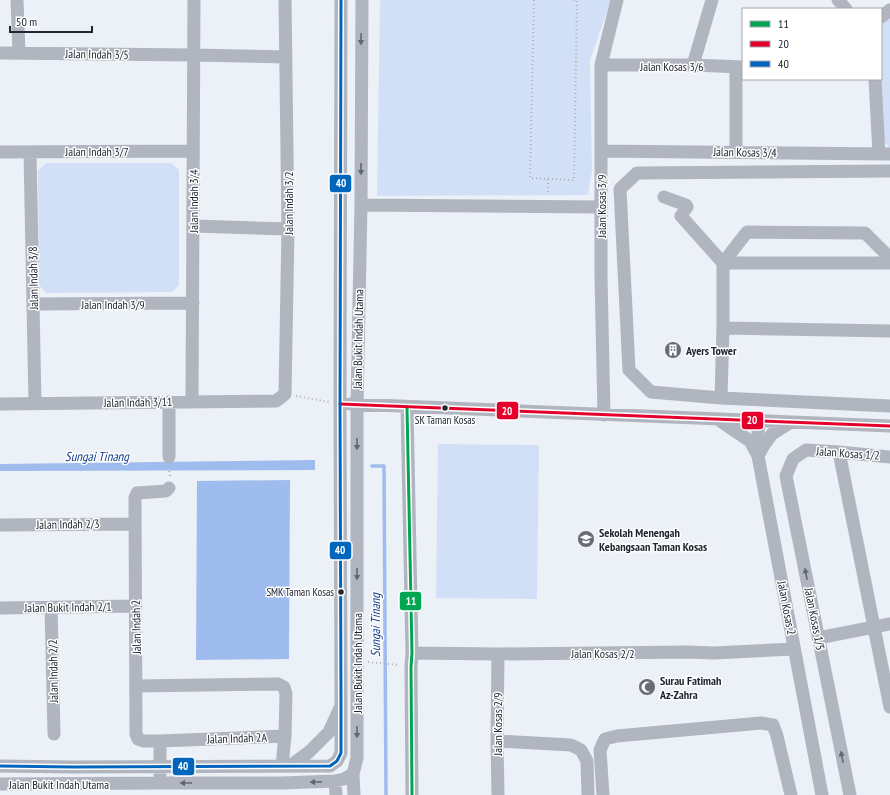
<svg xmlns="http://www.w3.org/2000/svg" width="890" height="795" font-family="'PT Sans Narrow',sans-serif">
<rect width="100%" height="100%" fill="#ecf0f7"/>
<path fill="#d2e0f7" d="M380,0H611L590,60L592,171L588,195L377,196Z
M890,15V148L884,141L881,79V21Z
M46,163H171L179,170V285L172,292L46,293L39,285L38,171Z
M438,444L539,445L537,599L436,598Z"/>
<path fill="#9fbcef" d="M315,460V470L0,471V464Z
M290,480L289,659L196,660L197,481Z"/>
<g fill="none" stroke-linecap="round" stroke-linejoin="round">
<path stroke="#9fbcef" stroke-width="3.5" d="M372,466H384L386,795"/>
<path stroke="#abafb7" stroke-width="2" stroke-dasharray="1 3" stroke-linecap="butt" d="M534,0L530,178L574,180L577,0H573
M548,179V195
M296,396L329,402
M169,467L170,477
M368,662L399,665"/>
<path stroke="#b0b5bf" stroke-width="13" d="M17,0L19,53
M838,0L846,9
M881,17L890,10
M0,53L194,55L286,57
M601,65H693L743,67
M693,65L712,0
M736,67V152
M875,79L879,154
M601,151L890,154
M0,152L193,151
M30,152L35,403
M890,171L637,173L620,189L629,370L651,392L721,398L890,406
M664,197L686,205L687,207L681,216L723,263H890
M361,205L601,207
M193,226L288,229
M33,304L193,303
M723,328L890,331
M721,398L723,328V263L747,232L865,233L890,258
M169,402V457
M192,402L194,0
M0,404L276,401L285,394L288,229L285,0
M350,404L890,426
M407,407L412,653L411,667L412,795
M604,415L601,276V65L617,0
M719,420L750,441L757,454
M758,421V456L822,795
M839,452L890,707
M758,456L764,445L772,434L791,422
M169,488L166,491L137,493L135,498L136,734L138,739L144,741H160L285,736L282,766
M0,525L135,524
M51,607L54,734
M0,608L135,606
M818,638L890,624
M412,653L498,654L689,652L714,653L794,649
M136,686L278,684L284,687L286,694L285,736
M160,741V775
M497,741L571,745L581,750L587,761L588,795
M0,766L73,767L330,766L337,761L341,753V704L340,404L341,0
M290,766L309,752L329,732L340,708
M335,781L336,795
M0,784L161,783H282L335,781L344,779L353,774
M354,795L353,774L357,758V405L361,205L362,0
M498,795L497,741L498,654
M603,795L600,750L605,739L617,736L761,723L773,725L777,736L791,795
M850,795L786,476L793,459L806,450L839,452L890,457"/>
<g stroke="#fff" stroke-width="6">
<path id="bus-1" d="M407,407L412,653L411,667L412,795"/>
</g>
<g stroke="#fff" stroke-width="6">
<path id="bus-2" d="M340,404L890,426"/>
</g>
<g stroke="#fff" stroke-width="6">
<path id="bus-3" d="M0,766L73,767L330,766L337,761L341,753V704L340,404L341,0"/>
</g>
<use href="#bus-1" stroke="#00a651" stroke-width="3"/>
<use href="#bus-2" stroke="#e4002b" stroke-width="3"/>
<use href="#bus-3" stroke="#0065bd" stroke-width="3"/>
</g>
<defs><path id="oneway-solid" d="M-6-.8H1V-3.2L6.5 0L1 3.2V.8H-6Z"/></defs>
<g fill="#616671">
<use href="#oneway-solid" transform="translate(361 39) rotate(90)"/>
<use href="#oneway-solid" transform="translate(361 169) rotate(90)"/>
<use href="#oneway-solid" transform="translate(357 444) rotate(90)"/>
<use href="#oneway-solid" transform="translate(357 574) rotate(90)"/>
<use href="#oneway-solid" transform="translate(806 574) rotate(-101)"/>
<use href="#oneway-solid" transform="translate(357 732) rotate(90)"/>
<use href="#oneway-solid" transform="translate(842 757) rotate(-101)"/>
<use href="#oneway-solid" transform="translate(316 782) rotate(177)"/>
<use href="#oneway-solid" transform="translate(186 783) rotate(-180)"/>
</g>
<defs>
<g id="building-disc" transform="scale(0.9)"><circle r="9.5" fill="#676d76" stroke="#fff"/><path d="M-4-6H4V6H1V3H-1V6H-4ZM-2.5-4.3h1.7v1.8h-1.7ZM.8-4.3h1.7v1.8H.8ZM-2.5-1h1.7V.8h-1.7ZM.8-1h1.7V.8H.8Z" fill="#fff"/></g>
<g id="school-disc" transform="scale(0.9)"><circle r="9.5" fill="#676d76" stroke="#fff"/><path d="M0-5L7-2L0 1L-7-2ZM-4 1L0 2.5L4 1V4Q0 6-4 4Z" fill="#fff"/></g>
<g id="mosque-disc" transform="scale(0.9)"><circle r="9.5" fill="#676d76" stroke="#fff"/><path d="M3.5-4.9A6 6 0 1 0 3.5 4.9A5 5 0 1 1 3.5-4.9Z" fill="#fff"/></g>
</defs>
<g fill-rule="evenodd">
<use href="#building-disc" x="673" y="350"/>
<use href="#school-disc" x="586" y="539"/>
<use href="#mosque-disc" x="647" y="687"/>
</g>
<g fill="#202631" stroke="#fff" stroke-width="1.5">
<circle cx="445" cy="408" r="3.5"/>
<circle cx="341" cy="592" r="3.5"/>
</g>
<g text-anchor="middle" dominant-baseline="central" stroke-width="3" stroke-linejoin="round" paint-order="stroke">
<g font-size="11" fill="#202631" stroke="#fff">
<text x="445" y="420">SK Taman Kosas</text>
<text x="334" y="592" text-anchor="end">SMK Taman Kosas</text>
</g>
<g font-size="12" fill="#202631" stroke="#fff">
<text transform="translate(97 54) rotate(1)">Jalan Indah 3/5</text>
<text x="672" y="66">Jalan Kosas 3/6</text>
<text x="97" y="151">Jalan Indah 3/7</text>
<text transform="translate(745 152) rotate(1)">Jalan Kosas 3/4</text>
<text transform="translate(193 201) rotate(-90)">Jalan Indah 3/4</text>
<text transform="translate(288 203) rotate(-90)">Jalan Indah 3/2</text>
<text transform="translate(601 206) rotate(-90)">Jalan Kosas 3/9</text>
<text transform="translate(33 278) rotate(-91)">Jalan Indah 3/8</text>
<text x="113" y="304">Jalan Indah 3/9</text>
<text transform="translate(358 339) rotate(-89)">Jalan Bukit Indah Utama</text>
<text transform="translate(138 402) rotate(-1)">Jalan Indah 3/11</text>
<text transform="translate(848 453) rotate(4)">Jalan Kosas 1/2</text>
<text transform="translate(68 524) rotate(-1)">Jalan Indah 2/3</text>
<text transform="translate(68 607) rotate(-1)">Jalan Bukit Indah 2/1</text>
<text transform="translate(787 608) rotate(79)">Jalan Kosas 2</text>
<text transform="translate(815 619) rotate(79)">Jalan Kosas 1/5</text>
<text transform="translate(136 627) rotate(-91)">Jalan Indah 2</text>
<text x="603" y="653">Jalan Kosas 2/2</text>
<text transform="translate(357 663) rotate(-90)">Jalan Bukit Indah Utama</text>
<text transform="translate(53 671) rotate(-91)">Jalan Indah 2/2</text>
<text transform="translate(497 724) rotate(-90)">Jalan Kosas 2/9</text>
<text transform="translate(237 738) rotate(-2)">Jalan Indah 2A</text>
<text x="59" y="784">Jalan Bukit Indah Utama</text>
</g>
<g font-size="12" font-weight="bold" fill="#202631" stroke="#fff" text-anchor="start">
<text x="686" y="350">Ayers Tower</text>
<text x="599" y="532">Sekolah Menengah<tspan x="599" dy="14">Kebangsaan Taman Kosas</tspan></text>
<text x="660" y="680">Surau Fatimah<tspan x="660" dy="14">Az-Zahra</tspan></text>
</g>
<g font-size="13" font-style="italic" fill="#113c8b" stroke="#fff">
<text x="97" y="456">Sungai Tinang</text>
<text transform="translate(375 625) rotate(-90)">Sungai Tinang</text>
</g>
</g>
<g stroke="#fff" stroke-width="1.5">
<rect x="329" y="174" width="23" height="19" rx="4" fill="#0065bd"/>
<rect x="496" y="401" width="23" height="19" rx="4" fill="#e4002b"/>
<rect x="741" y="411" width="23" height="19" rx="4" fill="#e4002b"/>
<rect x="329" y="541" width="23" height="19" rx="4" fill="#0065bd"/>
<rect x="399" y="591" width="23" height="20" rx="4" fill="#00a651"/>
<rect x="172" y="757" width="23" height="19" rx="4" fill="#0065bd"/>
</g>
<g font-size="11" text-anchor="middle" font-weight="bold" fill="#fff">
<text x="341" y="187">40</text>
<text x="507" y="415">20</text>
<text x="752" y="424">20</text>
<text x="340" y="554">40</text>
<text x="411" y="605">11</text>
<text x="183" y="770">40</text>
</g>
<rect x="742" y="8" width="140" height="72" fill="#ffffff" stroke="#a6a8ad"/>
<rect x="750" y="21" width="20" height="6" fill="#00a651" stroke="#a6a8ad"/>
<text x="778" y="28" font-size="12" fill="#202631">11</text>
<rect x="750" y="41" width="20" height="6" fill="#e4002b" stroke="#a6a8ad"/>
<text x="778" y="48" font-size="12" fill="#202631">20</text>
<rect x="750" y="61" width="20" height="6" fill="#0065bd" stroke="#a6a8ad"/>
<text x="778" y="68" font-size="12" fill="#202631">40</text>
<path d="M10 26v6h82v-6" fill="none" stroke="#202631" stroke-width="2"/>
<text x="16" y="26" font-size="12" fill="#202631" stroke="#ffffff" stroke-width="3" paint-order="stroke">50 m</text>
</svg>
